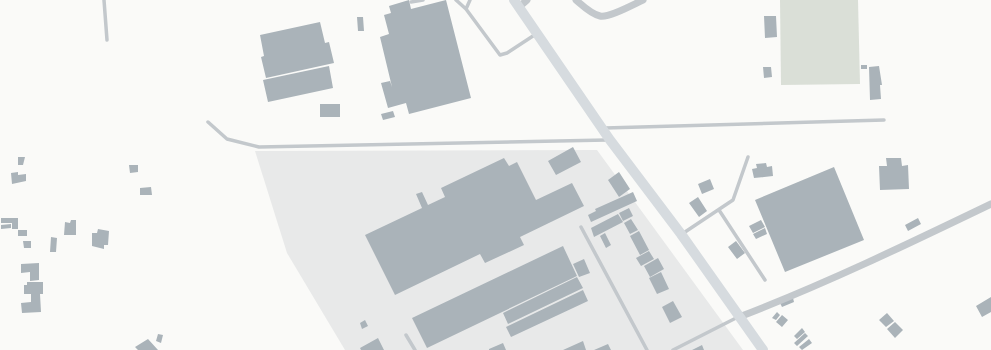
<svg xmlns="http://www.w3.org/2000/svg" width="991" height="350" font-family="Helvetica,sans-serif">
<rect width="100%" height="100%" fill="#fafaf8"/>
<path fill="#e8e9e9" d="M597,150L743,350H345L287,253L255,151Z"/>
<path fill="#dadfd7" d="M780,0H858L860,84L781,85Z"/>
<path fill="#aab3b9" d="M409,0L411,9L446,0L471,98L409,114L406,103L388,108L381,83L390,81L392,87L380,37L389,34L384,15L391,13L389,6Z
M764,16H776L777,37L765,38Z
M357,17H363L364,31H358Z
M320,22L325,43L329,42L334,63L266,78L261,57L264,56L260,35Z
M861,65H867V69H861Z
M329,66L333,88L268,102L263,80Z
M879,66L882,85H880L881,99L870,100L869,67Z
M763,67H771L772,77L764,78Z
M320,104H340V117H320Z
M393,111L395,117L383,120L381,114Z
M573,147L581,162L556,175L548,161Z
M18,157H25L23,165H18Z
M504,158L509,166L517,162L536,200L572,183L584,206L520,237L524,245L485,263L480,254L395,295L365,235L422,208L416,194L422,192L428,205L445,197L441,188Z
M886,158H901L902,166L908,165L909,189L880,190L879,166H887Z
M766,163L767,167L772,166L773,176L754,178L752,169L757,168L756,164Z
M129,165H138V172L130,173Z
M834,167L864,240L785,272L755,200Z
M18,172V175L26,174V181L12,184L11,173Z
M619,172L630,189L619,197L608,180Z
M710,179L714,189L702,194L698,184Z
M151,187L152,195H140V188Z
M633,192L637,201L591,222L588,215L596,211L595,209Z
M698,197L707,211L699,217L689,203Z
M629,208L633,216L623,221L619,213Z
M618,214L623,222L594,237L591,228Z
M1,218H18V229H12V223H1Z
M918,218L921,224L908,231L905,225Z
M631,219L638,230L630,234L624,223Z
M71,220H76V235H64L65,222L70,223Z
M761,220L765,227L753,233L749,226Z
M11,224V228L1,229V225Z
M765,228L767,234L756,239L753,234Z
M98,229L109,231L108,245H104V249L92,246V233H97Z
M18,230H27V236H18Z
M639,231L649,250L640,255L630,236Z
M605,233L611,245L606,248L600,236Z
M51,237L57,238L56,252H50Z
M23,241H31V248H24Z
M736,241L745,253L737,259L728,247Z
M563,246L577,276L427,348L412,318Z
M649,251L654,259L641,266L636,258Z
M658,258L664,269L650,277L644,266Z
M584,259L590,273L579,277L573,264Z
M39,263V280L30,281V272L21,273V264Z
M661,272L669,289L657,294L649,278Z
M577,277L583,288L508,324L503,313Z
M27,282H43V294H40L41,312L22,313L21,303L31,302V294H24V285H27Z
M583,290L588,301L511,337L506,327Z
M991,297V312L982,317L976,306Z
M793,298L794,302L782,307L780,303Z
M673,301L682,317L670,323L662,307Z
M777,312L780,315L776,320L772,318Z
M887,313L894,321L886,327L879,320Z
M782,315L788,320L782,327L776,322Z
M365,320L368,326L362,329L360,323Z
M895,322L903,330L895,338L887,329Z
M802,328L805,332L797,339L794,336Z
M805,333L808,336L797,346L794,343Z
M158,334L163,335L161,343L156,341Z
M378,338L384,350H361L360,348Z
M148,339L158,350H138L135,347Z
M809,339L812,343L802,350L799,347Z
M583,341L586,350H563Z
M503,343L506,350H489V349Z
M608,344L611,350H594Z
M702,345L704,350H692Z"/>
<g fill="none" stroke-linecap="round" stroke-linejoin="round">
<path stroke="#c3c8cc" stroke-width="3.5" d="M104,0L107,40
M456,0L466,9L500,55L507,53L536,34
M411,2L423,0
M466,9L470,0
M208,122L227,139L259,147L607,140
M605,128L884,120
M719,210L765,280
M581,227L647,350
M682,234L733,200L748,157
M406,335L415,350
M673,350L738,317"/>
<path stroke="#c3c8cc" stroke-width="7" d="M576,0C583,6 591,14 600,16C609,18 634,4 643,0
M519,7L527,0
M739,317C825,284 908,244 991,204"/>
<path stroke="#d6dbdf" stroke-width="10" d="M514,0L610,140L681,234L763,350"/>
</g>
</svg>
